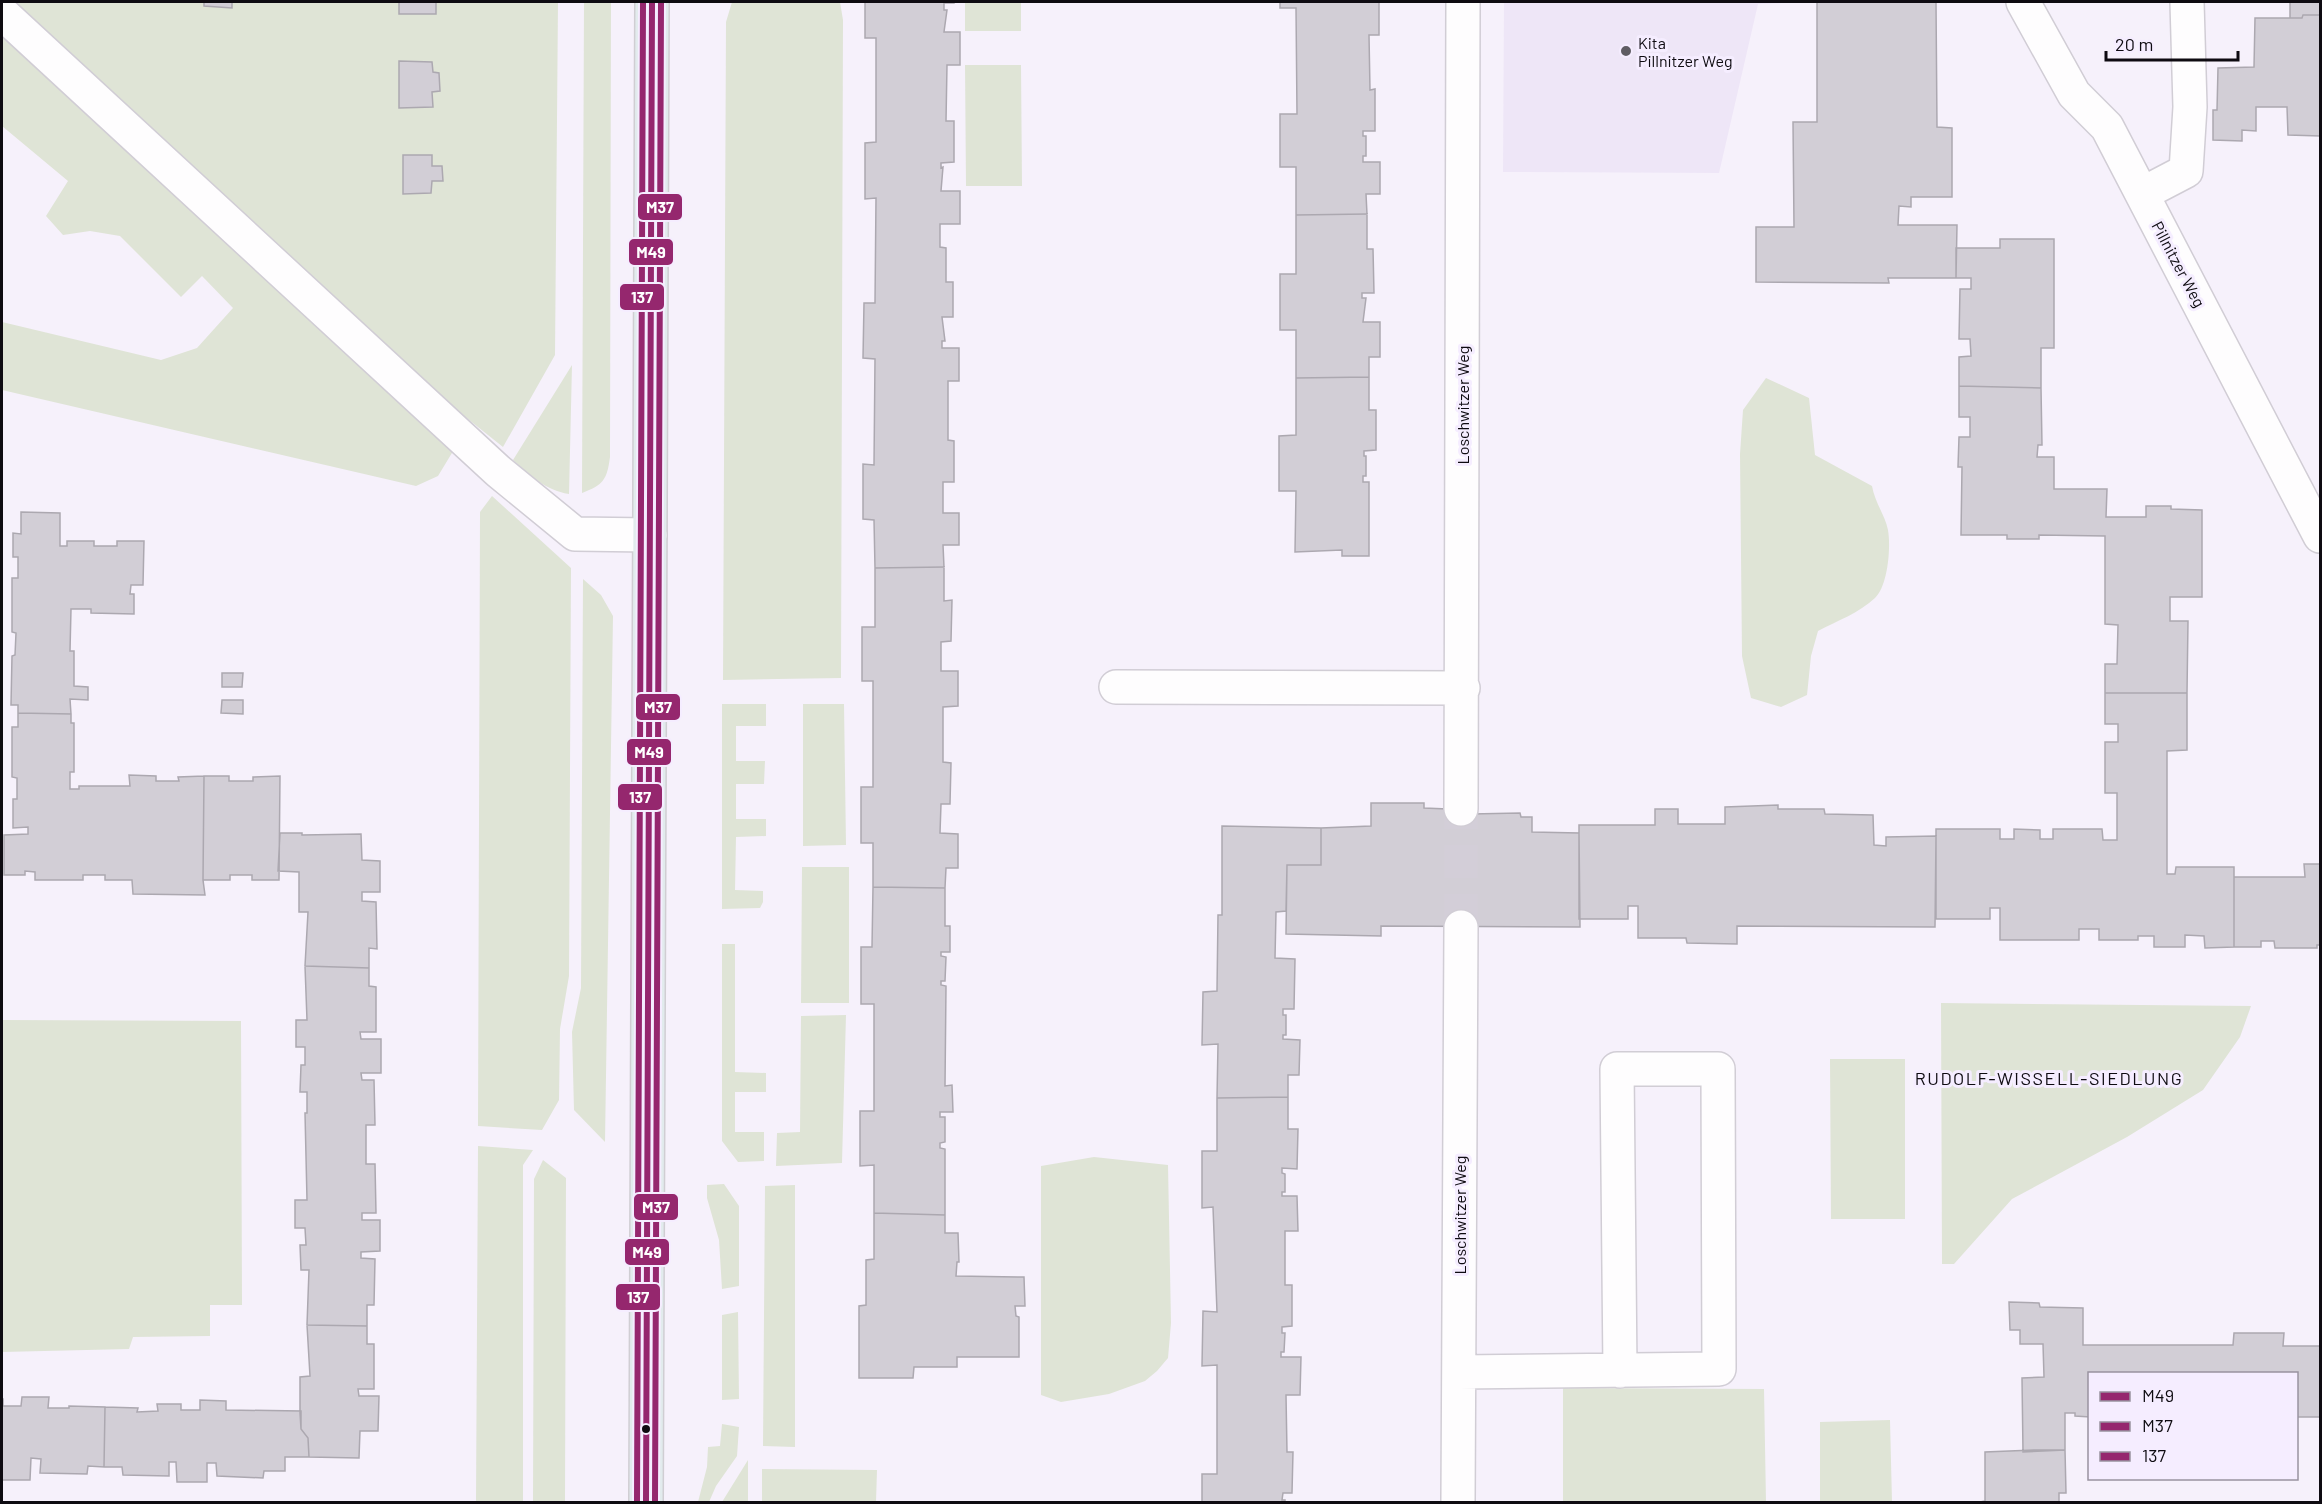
<svg xmlns="http://www.w3.org/2000/svg" width="2322" height="1504" font-family="Barlow,sans-serif">
<rect width="100%" height="100%" fill="#f6f1fb"/>
<path fill="#eee6f7" d="M1504,2H1817L1758,4L1719,173L1503,172Z"/>
<path fill="#dfe4d6" d="M2,2H558L555,355L503,447L281,270L455,448L438,476L416,486L2,390V322L161,360L197,348L233,308L202,276L181,297L120,236L90,231L63,235L46,216L68,181L2,126Z
M584,2H611L610,457C607,480 603,485 582,493Z
M732,2H840L843,20L841,678L723,680L726,22Z
M965,2H1021V31H965Z
M965,65H1021L1022,186H966Z
M572,365L569,494C545,490 531,476 513,460Z
M1766,378L1809,398L1815,455L1872,486C1875,503 1885,515 1888,530C1891,547 1888,586 1875,598C1859,613 1837,621 1818,631L1811,656L1807,695L1781,707L1751,698L1742,656L1740,454L1743,410Z
M492,496L571,568L569,976L560,1029L559,1100L542,1130L478,1126L480,512Z
M583,579L601,595L613,616L605,1142L574,1110L572,1032L581,988Z
M722,704H766V726H736V761H765L764,784H736V819H766V836L736,837L735,890L763,891V902L760,908L722,909Z
M803,704H844L846,845L803,846Z
M802,867H849V1003H801Z
M722,944H735V1072L766,1073V1092H735V1132H764V1161L738,1162L722,1141Z
M1941,1003L2251,1006L2240,1037L2203,1090L2127,1137L2012,1199L1954,1264H1942Z
M846,1015L842,1163L776,1166L777,1133L800,1132L801,1016Z
M2,1020L241,1021L242,1305H210V1336L133,1337L129,1349L2,1352Z
M1830,1059H1905V1219H1831Z
M478,1146L533,1150L523,1165V1502H476Z
M1094,1157L1168,1165L1171,1323L1168,1358L1157,1371L1145,1381L1109,1394L1061,1402L1041,1395V1166Z
M543,1160L566,1178L565,1502H533L534,1179Z
M724,1184L739,1206V1286L722,1289L719,1240L707,1198V1185Z
M795,1185V1447L763,1446L765,1186Z
M738,1312L739,1399L722,1400V1315Z
M1563,1388L1764,1389L1766,1502H1563Z
M1890,1420L1892,1502H1820V1422Z
M722,1424L739,1427L737,1456L716,1486L709,1502H698L707,1467L708,1447L720,1446Z
M748,1460V1502H722Z
M762,1469L877,1470L876,1502H762Z"/>
<path fill="#d2ced6" stroke="#aca8b0" stroke-width="1.5" d="M204,2H232V8L204,6Z
M399,2H436V14H399Z
M865,2H954V3H944V10H947L944,32H960V65H947L946,121H954V162L941,163V168L943,167L941,191H960V224H940V247L946,248V282H953V317H942L945,341H942V348H959V381H948V440L954,441V482H943V513H959V545H943L944,567L875,568L874,520L863,519V464L874,465L875,359L863,358L864,303H875L876,198L865,199V143L876,142V38H865Z
M1280,2H1379V35H1369L1370,90L1375,89V131H1363V136H1366V156H1363V162H1380V194H1366L1367,214L1296,215V167H1280V114H1297L1296,8H1280Z
M1817,2H1936L1937,127L1952,128V197H1911V207L1899,206L1898,225H1957L1956,278H1888L1889,283L1756,282V227H1794L1793,122H1817Z
M2290,2H2320V15H2303L2302,18H2290Z
M2303,15H2320V136L2288,135L2287,107H2256V131L2242,130V141L2213,140V110H2217L2218,68L2254,67L2255,18H2302Z
M399,61L432,62L433,72L439,73L440,91L432,92L433,107L399,108Z
M403,155H432V166H442L443,181H432L431,193L403,194Z
M1367,214V249H1373L1374,293H1362V298H1366L1363,322H1380V357H1369V377L1296,378V330H1280V274H1296V215Z
M2000,239H2054V348H2041V388L1959,386V357L1971,356L1970,339H1959L1960,289H1971V278H1956V248H2000Z
M1369,377V410H1376V450L1364,451V456H1366V476H1363V482H1369V556H1342V550L1295,552L1296,491H1279V436L1296,435V378Z
M1959,386L2041,388L2042,445H2038L2037,457H2054V489H2107L2106,517H2146V506H2171V509L2202,510V597H2170V621H2188L2187,693H2105V664H2117L2118,625L2105,624V536L2039,535V539H2007V535H1961L1962,467H1958L1959,437H1970V417H1959Z
M21,512L60,513V546H67V541H94V546H117V541H144L143,585H131L130,594H134V614L91,613V609H71L70,651H74V686L88,687V700L70,699L71,714L18,713V705H11L12,656L15,655L16,633L12,632V578H18V557H13V533L21,534Z
M944,567V601L952,600L951,641L941,642V671H958V706L943,707V762L951,763L950,804H941L940,833L958,834V868H946L945,888L873,887V843H861V787H873V681H862V627H875V568Z
M222,673H243L242,687H222Z
M2105,693H2187V750L2167,751V874H2175L2176,867H2234V947L2205,948L2204,936L2185,935V947H2154V936H2138V940H2099V929H2079V940H2000V908H1990V919H1936V829H2000V839H2014V829L2040,830V839H2053V829H2102L2103,840H2117V793H2105V742H2118V724H2105Z
M222,700H243V714L221,713Z
M18,713L71,714V723H74V772H70V789H79V786H130L129,775L156,776V781H179L178,777L204,776L203,880L205,895L133,894L132,880H105V875H83V880H35V872L25,871V875H4V835L28,834V827L13,828V799H17V778L12,777V727H18Z
M204,776H229V781H253V777L280,776L279,880H252V875H230V880H203Z
M1371,803H1424V808L1471,810V814L1520,813L1521,817H1532V832L1579,833L1580,927L1381,926V936L1286,934L1287,865H1321V828L1371,826Z
M1778,805V809H1824L1825,814L1873,815L1874,845L1886,846V837L1936,836L1935,927L1737,926V944L1687,943L1686,938H1638V906H1628V919H1579V825H1655V809H1678V824H1725V807Z
M1222,826L1321,828V865H1287L1286,911L1276,912L1275,958L1295,959L1294,1009H1283V1015H1286V1035H1283V1039L1300,1040L1299,1075H1288V1097L1217,1098L1218,1044L1202,1045L1203,992L1217,991L1218,915H1222Z
M280,833H302V835L361,834L362,860L380,861V892H362V901L376,902L377,949L369,948V968L305,966L308,912H299V872L278,871Z
M2304,864H2320V945H2317V948H2275L2274,941H2261V947H2234V877H2305Z
M873,887L945,888V926H950V952H941V956L946,957L945,981H941V985L946,986L945,1086L952,1085L953,1112H940V1117H945V1142L940,1143V1148L945,1149V1215L874,1213V1165L860,1166V1111H874V1004H861V947H872Z
M305,966L369,968V986L376,987V1032H360L361,1039H381V1073H361L362,1080H374L375,1125H366V1164H375L376,1213H362V1220H380V1251L361,1252V1258L375,1259L374,1305H367V1326L307,1325L309,1270H301L300,1245H306L305,1228H295V1200H307L305,1113H307V1092H300L301,1065H305V1047H296V1020H307Z
M1288,1097V1129H1298L1297,1169L1282,1168V1173L1285,1174V1192H1282V1196H1297L1298,1231H1285V1285H1292V1326L1282,1327V1333H1285L1284,1352H1281V1357H1301L1300,1395H1286L1287,1452H1293L1292,1493H1283L1282,1500H1285V1502H1202V1474H1217V1365L1202,1366L1203,1311L1217,1312L1213,1207L1202,1208V1151H1217V1098Z
M874,1213L945,1215V1233H958L959,1262H957L956,1276L1024,1277L1025,1306H1015L1016,1316L1019,1317V1357H957V1367H914L913,1378H859V1306L866,1305V1260L874,1259Z
M2009,1302L2039,1303L2040,1307L2083,1308V1345H2233L2234,1333H2284L2283,1346H2320V1417H2296V1374H2090V1417L2075,1416V1413H2065V1450L2023,1452L2022,1378L2044,1377L2043,1344H2020V1330H2010Z
M307,1325L367,1326V1344H374V1389H358L359,1396H379L378,1431H360L359,1458L309,1457L308,1438L301,1429L300,1413V1377L310,1376Z
M22,1397H49L48,1408H69V1406L105,1407L104,1467L88,1466L87,1474L40,1473L41,1459L31,1458L30,1480H2V1399H3V1406H21Z
M200,1400L226,1401V1410L301,1411V1429L308,1438L309,1457H285V1471H264L263,1478L217,1476L216,1463H207V1482H177L176,1462H169V1476L123,1475L122,1467H104L105,1407L138,1408L137,1412L158,1411L157,1404H181V1410H200Z
M2035,1450H2065L2066,1493H2059V1502H1980L1985,1501V1452Z"/>
<g fill="none" stroke-linecap="round" stroke-linejoin="round">
<path stroke="#d3ced8" stroke-width="33" stroke-dasharray="33 16" stroke-linecap="butt" d="M1461,927V809"/>
<g stroke="#d1cdd5" stroke-width="36">
<path id="minor" d="M2023,2L2074,94L2107,127L2320,536
M2,13L498,471L575,534L650,535
M2142,194L2186,171L2190,107L2187,2
M1116,687L1463,688
M1461,809L1463,2
M1459,1372L1719,1369L1718,1069H1617L1620,1371
M1458,1502L1461,927"/>
</g>
<g stroke="#d0ced3" stroke-width="36">
<path id="major" d="M646,1502L652,2"/>
</g>
<use href="#minor" stroke="#fefdfe" stroke-width="33"/>
<use href="#major" stroke="#e2ebed" stroke-width="33"/>
<g stroke="#f5edff" stroke-width="10">
<path id="bus-1" d="M646,1502L652,2"/>
</g>
<g stroke="#f5edff" stroke-width="10">
<path id="bus-2" d="M655,1502L661,2"/>
</g>
<g stroke="#f5edff" stroke-width="10">
<path id="bus-3" d="M637,1502L643,2"/>
</g>
<use href="#bus-1" stroke="#95276e" stroke-width="6"/>
<use href="#bus-2" stroke="#95276e" stroke-width="6"/>
<use href="#bus-3" stroke="#95276e" stroke-width="6"/>
</g>
<circle fill="#5f5c63" stroke="#f5edff" stroke-width="2" cx="1626" cy="51" r="6"/>
<circle fill="#0e0b11" stroke="#f5edff" stroke-width="2" cx="646" cy="1429" r="5"/>
<g text-anchor="middle" dominant-baseline="central" stroke-width="6" stroke-linejoin="round" paint-order="stroke">
<g font-size="16" fill="#0e0b11" stroke="#f5edff" text-anchor="start">
<text x="1638" y="42">Kita<tspan x="1638" dy="18">Pillnitzer Weg</tspan></text>
</g>
<g font-size="16" fill="#0e0b11" stroke="#f5edff">
<text transform="translate(2179 264) rotate(62)">Pillnitzer Weg</text>
<text transform="translate(1462 405) rotate(-90)">Loschwitzer Weg</text>
<text transform="translate(1459 1215) rotate(-90)">Loschwitzer Weg</text>
</g>
<g font-size="18" letter-spacing="1.5" fill="#0e0b11" stroke="#f5edff">
<text x="2049" y="1078">RUDOLF-WISSELL-SIEDLUNG</text>
</g>
</g>
<g stroke="#f5edff" stroke-width="2">
<rect x="637" y="193" width="46" height="28" rx="6" fill="#95276e"/>
<rect x="628" y="238" width="46" height="28" rx="6" fill="#95276e"/>
<rect x="619" y="283" width="46" height="28" rx="6" fill="#95276e"/>
<rect x="635" y="693" width="46" height="28" rx="6" fill="#95276e"/>
<rect x="626" y="738" width="46" height="28" rx="6" fill="#95276e"/>
<rect x="617" y="783" width="46" height="28" rx="6" fill="#95276e"/>
<rect x="633" y="1193" width="46" height="28" rx="6" fill="#95276e"/>
<rect x="624" y="1238" width="46" height="28" rx="6" fill="#95276e"/>
<rect x="615" y="1283" width="46" height="28" rx="6" fill="#95276e"/>
</g>
<g font-size="16" text-anchor="middle" font-weight="bold" fill="#fff">
<text x="660" y="213">M37</text>
<text x="651" y="258">M49</text>
<text x="642" y="303">137</text>
<text x="658" y="713">M37</text>
<text x="649" y="758">M49</text>
<text x="640" y="803">137</text>
<text x="656" y="1213">M37</text>
<text x="647" y="1258">M49</text>
<text x="638" y="1303">137</text>
</g>
<rect width="2322" height="1504" fill="none" stroke="#0e0b11" stroke-width="6"/>
<rect x="2088" y="1372" width="210" height="108" fill="#f5edff" stroke="#9993a0" stroke-width="1.5"/>
<rect x="2100" y="1392" width="30" height="9" fill="#95276e" stroke="#9993a0" stroke-width="1.5"/>
<text x="2142" y="1402" font-size="18" fill="#0e0b11">M49</text>
<rect x="2100" y="1422" width="30" height="9" fill="#95276e" stroke="#9993a0" stroke-width="1.5"/>
<text x="2142" y="1432" font-size="18" fill="#0e0b11">M37</text>
<rect x="2100" y="1452" width="30" height="9" fill="#95276e" stroke="#9993a0" stroke-width="1.5"/>
<text x="2142" y="1462" font-size="18" fill="#0e0b11">137</text>
<path d="M2106 51v9h132v-9" fill="none" stroke="#0e0b11" stroke-width="3"/>
<text x="2115" y="51" font-size="18" fill="#0e0b11" stroke="#f5edff" stroke-width="4.5" paint-order="stroke">20 m</text>
</svg>
